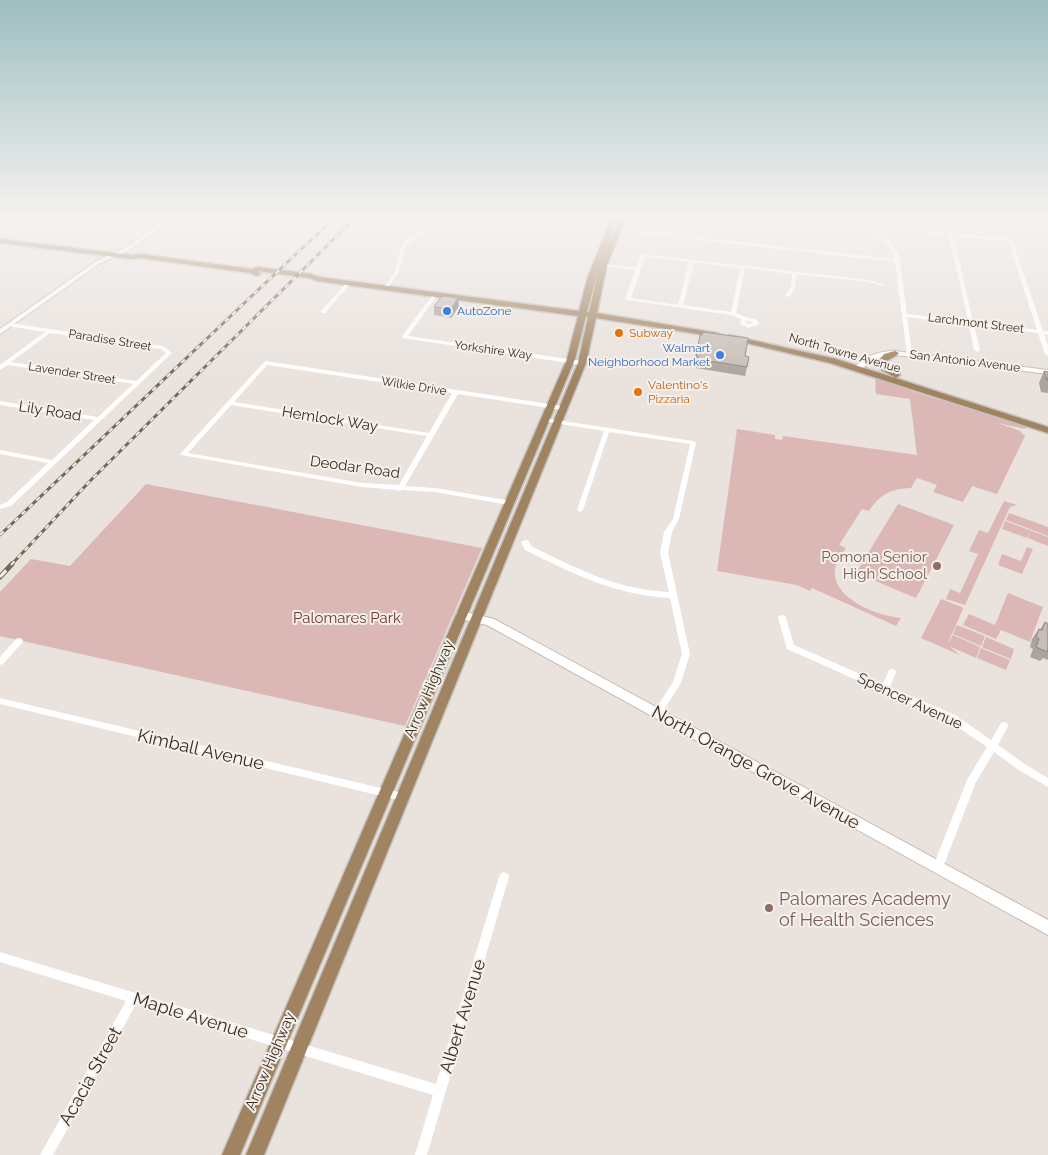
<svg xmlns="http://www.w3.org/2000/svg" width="1048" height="1155" font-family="Raleway,sans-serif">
<rect width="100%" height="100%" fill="#e9e2dd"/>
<path fill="#dbb8b5" d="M875,377L911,389V391L1026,427L1025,429L998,423L1020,431L1025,436L997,494L972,486L963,502L933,492L937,485L917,478L911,488C891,489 880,494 869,511L862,509L839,545L846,548C843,554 836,562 835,569C831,599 878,616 901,618L896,626L812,588L810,591L797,585L717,571L737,429L775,435V439L782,440L783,436L917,455L910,399L876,394Z
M146,484L482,548L405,726L0,636V592L31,559L70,566Z
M1004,501L1017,505L1010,507L965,605L946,599L950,589L960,593L978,554L969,551L979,530L988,533Z
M898,504L954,525L916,598L856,573Z
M1009,513L1048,527V536L1006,520Z
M1005,521L1048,537V546L1028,538L1030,531L1027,538L1002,529Z
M1027,547L1033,549L1022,574L998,565L1002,554L1021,561Z
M1008,593L1043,607L1030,642L1001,630L996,639L963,625L969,614L995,625Z
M941,599L962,607L963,609L947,645L953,635L980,647L976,658L949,646L960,655L921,638Z
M957,625L985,636L981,646L953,634Z
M986,637L1014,649L1011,659L982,647Z
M981,648L1010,660L1006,670L977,658Z"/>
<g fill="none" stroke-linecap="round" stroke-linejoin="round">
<g stroke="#c9bbb1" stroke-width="2">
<path id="secondary" d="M165,218H172L131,249L99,264L0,334V329L95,262L127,247Z
M895,351L1048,370V374L895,355C880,356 870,360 860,371H854L853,369C864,356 878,351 895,351Z
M461,611L494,619L1048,920V935L487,625L457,618L456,615L457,612Z"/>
</g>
<g stroke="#c4c0bc" stroke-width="3">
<path id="primary" d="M612,218H618L604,254L620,218H626L607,265L597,313L717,333L721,335L717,337L596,318L586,363L264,1155H246L578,363L588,317L586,316L575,359L240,1155H222L567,359L578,316L317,281L309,278L258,271L261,274L257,276L250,273L140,258L131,259L0,243V239L131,255L140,254L252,269L258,267L311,274L319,277L579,311L588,276ZM599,268L589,312H587Z
M729,335L836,359L1048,427V433L830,363L729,339Z
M895,351L899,353C896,357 890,358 886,362L887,366L900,375L896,378L880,369L878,362L884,354Z"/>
</g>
<path fill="#fff" fill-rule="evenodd" d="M438,218H443L406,246L398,274L387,289H383V288L394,274L402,244Z
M676,218H680L674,235L895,259C892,248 883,240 875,231H829L714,218H731L829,229H872L862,218H867L877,229H907L1012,239L1043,331H1048V335L1044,334L1048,346V356L1045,354L1038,333L974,325L980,350L977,352L974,350L969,325L907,317L912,354L909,356L907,355L895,262L612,230L610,229L612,228L670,234ZM880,231H907L949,235L968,321L907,314L899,256L891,242ZM954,236L1008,241L1037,330L973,322Z
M998,218H1013L1048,223V225Z
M641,254L868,280L885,285L883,286L868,282L797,274L795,287L790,296L788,297L785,295L791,287L792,274L745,268L736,313C743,317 749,317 757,320L759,324L758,325L748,328L740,324L741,319L732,315L626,300L625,299L635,271L631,269L603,266L601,265L603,264L632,267L636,268ZM645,257L689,262L678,305L631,298ZM694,262L740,268L731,312L683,305ZM745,321H749L753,323L749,324L745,322Z
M347,282L351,283L325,313H321V311Z
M434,293L438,294L408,336L582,361L585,363L582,365L402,338V336Z
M10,323L163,346L172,353L11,506L0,509V505L7,502L48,463L0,454V450L52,460L94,420L0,405V401L98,417L133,384L8,365L0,370V365L45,332L8,326L7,325ZM50,333L161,349L166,353L136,381L11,362Z
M266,361L562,406L565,408L562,410L458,394L405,486L435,488L511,501L512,503L509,505L435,492L403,490L400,491L397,490L362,487L181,455L180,454L181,453L264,362ZM267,365L452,393L429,433L234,402ZM231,405L427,436L399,485L362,483L188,453Z
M544,418L693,441L696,443L679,519L672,532L668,553L690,654L681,683L660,716L657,717L654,716L653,713L673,682L682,654L670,598C614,595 574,574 525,550L521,542L525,540H528L531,546C578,569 615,589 669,592L660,553L664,532L673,519L690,444L609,432L583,510L580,512L577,510L604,431L542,421L541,420Z
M782,615L785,616L786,618L794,645L883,684L889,670L892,669L895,670L896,672L890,687L955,715L991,740L1001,723L1004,722L1007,723L1008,726L998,745L1026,765L1048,778V787L1019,770L994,752L976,782L942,870L938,872L934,870L933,867L967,780L987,747L949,721L787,649L778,618L779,616Z
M19,638L22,639L23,641L22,643L3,664L0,665V657L16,639Z
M0,698L402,793L405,794L407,797L405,800L402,801L0,704Z
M504,872L508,874L509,877L427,1155H415L433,1095L136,1004L53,1155H40L126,1001L0,962V952L436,1084L499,877L500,874Z"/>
<use href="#secondary" fill="#fff" fill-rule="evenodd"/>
<use href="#primary" fill="#a08361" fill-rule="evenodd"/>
<g stroke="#756859" stroke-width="3">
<path id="rail-far1" d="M0,535L334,218
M11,565L90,481L355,218"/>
</g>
<g stroke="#756859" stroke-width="5">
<path id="rail" d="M0,577L12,564"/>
</g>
<use href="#rail-far1" stroke="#f6f0ed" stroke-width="2" stroke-dasharray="5" stroke-linecap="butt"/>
<use href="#rail" stroke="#f6f0ed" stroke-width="3" stroke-dasharray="9" stroke-linecap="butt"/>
</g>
<path fill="#aba39d" d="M459,306L451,318L434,315V307Z
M702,335L745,356L747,367L745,376L696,368V365L694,364L696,356Z
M1044,371L1048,372V393L1041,392L1039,383Z
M1045,622L1048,624V660L1043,658L1040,661L1030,657L1033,649L1030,647L1032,639L1039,629L1040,630Z"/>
<path fill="#8b847f" d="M458,298L459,306L451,318V309Z"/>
<path fill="#c7bdb6" stroke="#8b847f" d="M442,296L458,298L451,309L434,307Z
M703,332L748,338L745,356L749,357L747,367L697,359L698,356H696L700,335H702Z
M1044,371L1048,372V380H1047Z
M1045,622L1048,624V648L1047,652L1036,647L1039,639L1036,637L1039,629L1042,630Z"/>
<linearGradient id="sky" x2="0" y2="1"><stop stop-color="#9ebec0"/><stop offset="0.57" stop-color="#f5f2f0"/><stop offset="1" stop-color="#f5f2f0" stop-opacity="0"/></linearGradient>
<rect width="1048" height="380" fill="url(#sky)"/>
<g fill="#3f7fe0" stroke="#f6f0ed" stroke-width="2">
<circle cx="447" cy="311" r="5"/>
<circle cx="720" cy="355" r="5"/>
</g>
<g fill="#e8710a" stroke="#f6f0ed" stroke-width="2">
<circle cx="619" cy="333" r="5"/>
<circle cx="638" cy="392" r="5"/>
</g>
<g fill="#8d6e63" stroke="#f6f0ed" stroke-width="2">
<circle cx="937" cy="566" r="5"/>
<circle cx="769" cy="908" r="5"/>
</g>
<g text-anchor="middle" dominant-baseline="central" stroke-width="4" stroke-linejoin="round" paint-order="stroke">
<g font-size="12" fill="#366cbe" stroke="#f6f0ed" text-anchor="start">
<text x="457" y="311">AutoZone</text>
<text x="710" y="348" text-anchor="end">Walmart<tspan x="710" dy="14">Neighborhood Market</tspan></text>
</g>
<g font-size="12" fill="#392d1f" stroke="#f6f0ed">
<text transform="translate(976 323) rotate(7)">Larchmont Street</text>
<text transform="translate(110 340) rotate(9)">Paradise Street</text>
<text transform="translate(493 350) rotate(8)">Yorkshire Way</text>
<text transform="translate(845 353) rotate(16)">North Towne Avenue</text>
<text transform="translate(965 361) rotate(7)">San Antonio Avenue</text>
<text transform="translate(72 373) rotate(9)">Lavender Street</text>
<text transform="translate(414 386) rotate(9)">Wilkie Drive</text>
</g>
<g font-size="12" fill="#c56008" stroke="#f6f0ed" text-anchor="start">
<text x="629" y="333">Subway</text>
<text x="648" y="385">Valentino's<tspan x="648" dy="14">Pizzaria</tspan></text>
</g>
<g font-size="15" fill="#392d1f" stroke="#f6f0ed">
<text transform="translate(50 411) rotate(9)">Lily Road</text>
<text transform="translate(330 419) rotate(9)">Hemlock Way</text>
<text transform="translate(355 467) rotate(8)">Deodar Road</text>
<text transform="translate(429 689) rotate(-67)">Arrow Highway</text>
<text transform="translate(910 701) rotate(25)">Spencer Avenue</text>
<text transform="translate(270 1061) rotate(-67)">Arrow Highway</text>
</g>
<g font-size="15" fill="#785e54" stroke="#f6f0ed" text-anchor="end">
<text x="927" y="557">Pomona Senior<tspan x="927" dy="17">High School</tspan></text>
</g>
<g font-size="15" fill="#703629" stroke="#f6f0ed">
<text x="347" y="618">Palomares Park</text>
</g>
<g font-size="18" fill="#392d1f" stroke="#f6f0ed">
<text transform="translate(201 749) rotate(13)">Kimball Avenue</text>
<text transform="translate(756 767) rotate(29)">North Orange Grove Avenue</text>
<text transform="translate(191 1015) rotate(17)">Maple Avenue</text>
<text transform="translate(462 1016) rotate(-73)">Albert Avenue</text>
<text transform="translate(90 1076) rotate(-61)">Acacia Street</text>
</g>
<g font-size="18" fill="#785e54" stroke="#f6f0ed" text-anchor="start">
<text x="779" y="898">Palomares Academy<tspan x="779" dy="21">of Health Sciences</tspan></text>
</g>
</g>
</svg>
